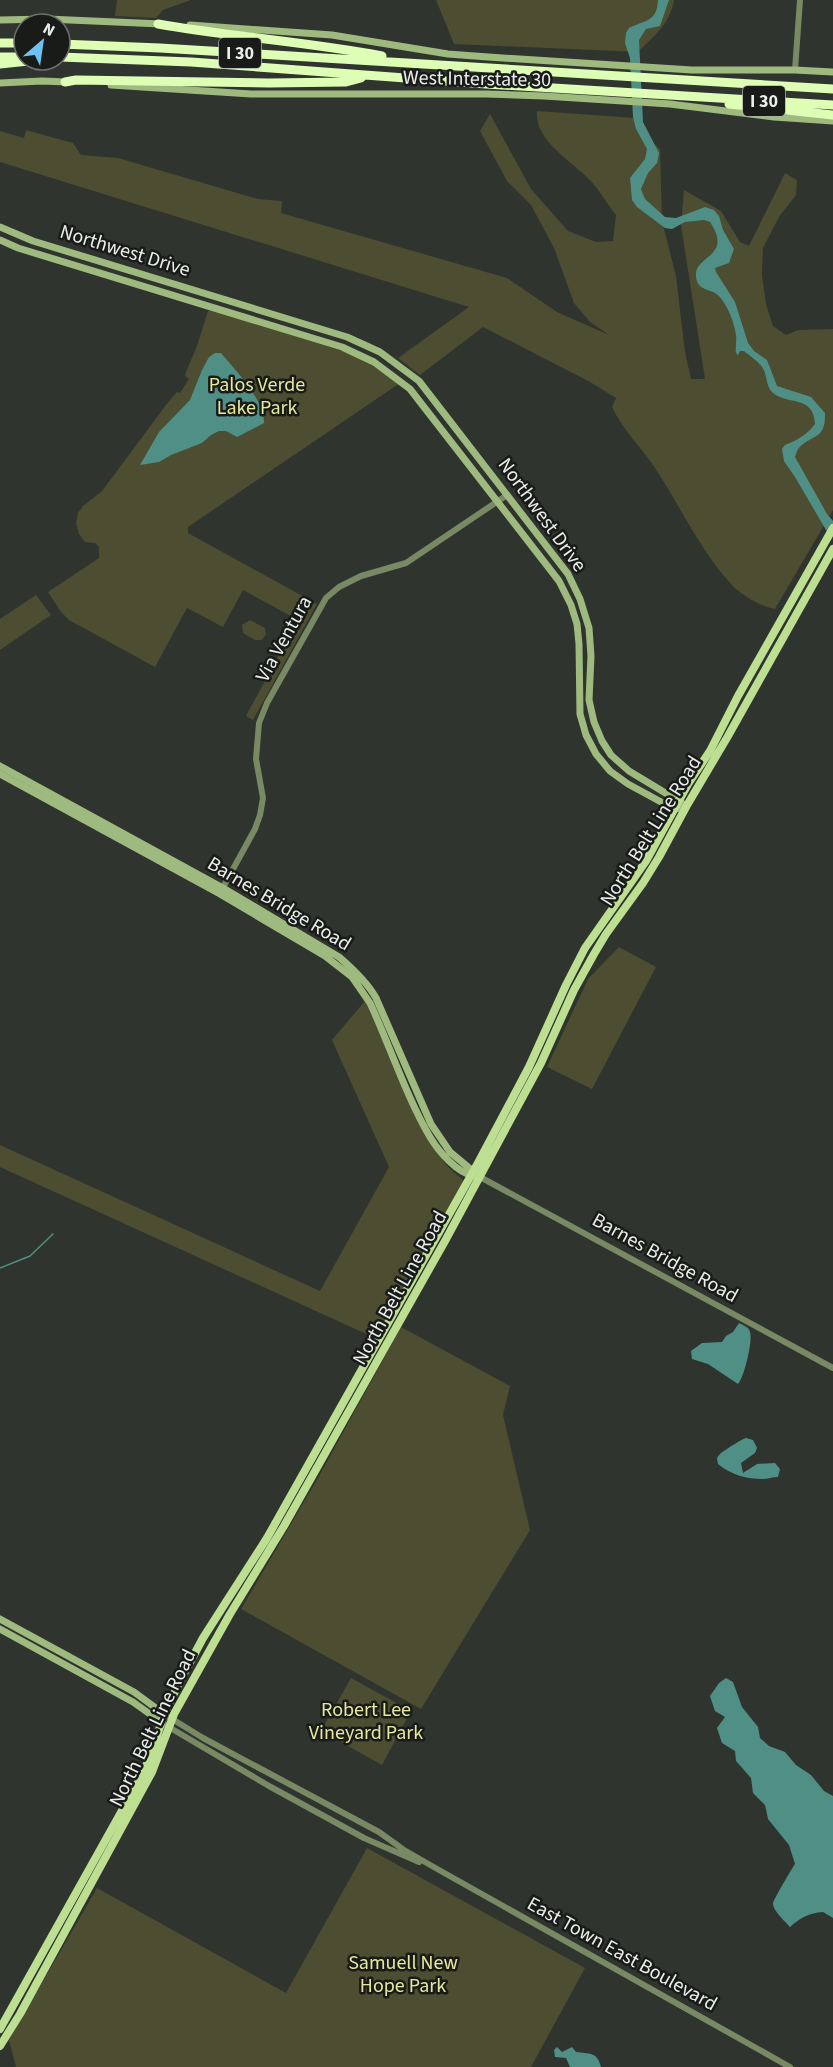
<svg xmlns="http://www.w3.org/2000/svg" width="833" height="2067" font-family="'Source Sans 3',sans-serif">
<rect width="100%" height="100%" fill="#2f342f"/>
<path fill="#4c4d31" d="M117,0H191L163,10L156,18L115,16Z
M436,0H674C670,24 654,36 638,52L454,44Z
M537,111L634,118L644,136L660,149L662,221L676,276L685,352L691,379H705L681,225L684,190L721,211L740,242L749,246L785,173L797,180L796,195L779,217L763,248L762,275L766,304L773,326L786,335L798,330L833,329V510L775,609C760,606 742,596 731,584C700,550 680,506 655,468C641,447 622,429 612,407L616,398L590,382L483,327L420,375L398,358L469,307L0,162V131L24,138L26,130L73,143L81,155L118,158L258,199L282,201L281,213L507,278L557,312L609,335L590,322L574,303L554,248L531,205L507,181L480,131L490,114L531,189L568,231L596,242L613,241L616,215C607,204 600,191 590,180C571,161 534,140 537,111Z
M213,310L364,358L400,383L188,527V533L317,604L253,720L246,716L298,620L243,590L223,627L187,608L155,667L69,620L61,612L48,592L99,558V547L95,543L85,542L79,534L76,523L78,513L83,506L102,491L166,405L177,392L180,393L189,379L185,376L186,372L197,346L208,311Z
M36,595L51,615L0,650V619Z
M250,620L265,628L266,634L262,640H255L243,633L242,625Z
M619,947L656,967L592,1089L547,1067L588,979Z
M365,1001L431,1143L446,1165L464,1181L375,1338L0,1167V1145L320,1291L389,1167L332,1040Z
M401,1327L510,1386L503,1415L530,1530L421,1709L241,1609L318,1478Z
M351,1678L411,1711L382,1765L321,1731Z
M367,1848L585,1968L531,2067H16L9,2040L97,1888L286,1993Z"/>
<path fill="#508f85" d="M658,0H669L660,26L646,29L639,40L643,122L659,153L657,163L648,173L641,189L645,199L665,217L676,218L705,207L714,210L719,216L723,230L734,249L729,263L715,268L716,272L735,302L748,343L754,351L767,360L777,386L811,397L825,413C826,441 811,434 799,448C797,450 796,454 795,457L827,514L833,521V536L826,530L795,477L784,461L782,449L785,445C796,441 808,434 815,424C813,394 789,406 773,393C765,386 768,375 762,367C758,361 750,356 744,351H740L738,355L736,353C735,347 737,341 736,335C734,322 728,306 719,296C711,288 698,292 696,277C693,255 734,258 710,222L704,220L685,222L672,229L665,228L637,207L632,200L630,178L645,159L647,149L636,129L633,117L630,58L625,43L626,33L629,28C645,20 657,22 658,0Z
M215,353H221C235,370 265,400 264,423L237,437L226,431H219L211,435L202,443L171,455L159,462L140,465L159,432L190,400L202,370L209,357Z
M739,1323C743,1325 749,1327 750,1332C753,1341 744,1378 738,1384L708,1364L692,1359L691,1351L702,1343L722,1342L726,1336L733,1332Z
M746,1438L753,1440L757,1448L755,1453L741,1463L743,1473L757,1464L775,1463L780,1469L778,1477C772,1477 768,1479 763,1479C747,1479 731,1475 718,1464C717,1459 716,1458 720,1454C723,1451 742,1439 746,1438Z
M726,1678L733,1682L742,1707L758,1727L760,1738L769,1746L785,1752L796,1765L811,1775L824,1791L833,1796V1918L823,1912C809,1913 800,1918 790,1927C786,1922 772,1910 773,1903C773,1901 792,1868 795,1864L789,1845L768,1819L765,1805L753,1793L751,1778L736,1761L735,1751L722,1743L717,1728L725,1717L715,1711L710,1696L719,1683Z
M557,2047L562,2052L572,2047L576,2052C589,2054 597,2051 601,2067H570L566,2058L555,2057L554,2050Z"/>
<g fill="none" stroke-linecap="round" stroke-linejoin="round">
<path stroke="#508f85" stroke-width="1.5" d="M0,1268L30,1256L53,1234"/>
<path stroke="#788964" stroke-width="6" d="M795,70L800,0
M221,891L255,829L260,815L263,798L256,759L259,723L267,703L326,598L339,587L361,576L406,563L507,495
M480,1177L833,1368
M164,1714L203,1738L379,1832L404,1850L439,1870L790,2067
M167,1726L269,1786L364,1838L419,1862"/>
<path stroke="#9fba7e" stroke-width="7" d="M0,20L47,19L161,24
M190,25L332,35L448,54L488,57L692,70H795L833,72
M0,83L42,81L67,82
M111,85L251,94H487L544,96L670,104L774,117L833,121
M0,227L33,241L347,337L380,352L419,381L568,574L580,599L589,628L591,656L589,700L594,722L602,741L611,755L629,771L682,803
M0,240L18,248L342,347L374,362L410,389L559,581L571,605L577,624L579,644L580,714L586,735L596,754L610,771L628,784L674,809L686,807
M0,766L223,888L339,957C353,969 367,982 376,998L431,1124L450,1152L480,1177
M0,774L220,894L325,956L352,977L370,1003C390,1046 406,1096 430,1137C439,1152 457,1173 474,1176
M0,1619L134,1692L164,1714
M0,1629L133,1702L161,1722"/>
<path stroke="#bddf91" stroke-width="8" d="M0,2029L143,1773L152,1752L164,1714L180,1681L203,1638L267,1538L478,1163L529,1067L566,985L585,948L646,861L688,784L710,751L738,696L833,528
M0,2046L20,2014L152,1772L174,1714L230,1614L284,1526L445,1241L541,1063L574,990L594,954L606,934L643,883L659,857L686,807L728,736L833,549"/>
<path stroke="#ddfeb4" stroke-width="9" d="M158,24C232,37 308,42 382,56
M0,43H24
M60,44L160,48L833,89
M0,57H19
M60,57L191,62L486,84L833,105
M0,64L38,60
M65,82L76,80L269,83L346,82L361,78
M729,104L833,115"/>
</g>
<g text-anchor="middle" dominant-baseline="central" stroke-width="5" stroke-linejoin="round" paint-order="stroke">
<g fill="#191b19" stroke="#abaeab" stroke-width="1.5">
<rect x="219" y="38" width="42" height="30" rx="4.5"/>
<rect x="743" y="86" width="42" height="30" rx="4.5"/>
</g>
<g font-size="18" font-weight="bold" fill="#eaedea">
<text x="240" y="53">I 30</text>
<text x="764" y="101">I 30</text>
</g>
<g font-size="20" fill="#eaedea" stroke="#191b19">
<text transform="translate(477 79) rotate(1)">West Interstate 30</text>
<text transform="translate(125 251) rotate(17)">Northwest Drive</text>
<text transform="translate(542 515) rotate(54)">Northwest Drive</text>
<text transform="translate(284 639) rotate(-61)">Via Ventura</text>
<text transform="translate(651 831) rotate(-58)">North Belt Line Road</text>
<text transform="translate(279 904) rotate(31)">Barnes Bridge Road</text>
<text transform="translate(665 1258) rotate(29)">Barnes Bridge Road</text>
<text transform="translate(400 1288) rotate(-61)">North Belt Line Road</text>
<text transform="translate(153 1728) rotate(-64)">North Belt Line Road</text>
<text transform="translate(622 1954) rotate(29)">East Town East Boulevard</text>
</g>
<g font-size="20" fill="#e6e99c" stroke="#191b19">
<text x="257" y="385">Palos Verde<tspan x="257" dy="23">Lake Park</tspan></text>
<text x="366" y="1710">Robert Lee<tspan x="366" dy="23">Vineyard Park</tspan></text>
<text x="403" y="1963">Samuell New<tspan x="403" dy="23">Hope Park</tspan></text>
</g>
</g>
<g transform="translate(42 42) rotate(29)"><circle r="28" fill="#191b19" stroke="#6d6f6d" stroke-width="1.5"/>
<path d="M0-4.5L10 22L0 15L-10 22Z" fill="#6ec2f3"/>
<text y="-9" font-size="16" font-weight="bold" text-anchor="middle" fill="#eaedea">N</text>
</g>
</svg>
